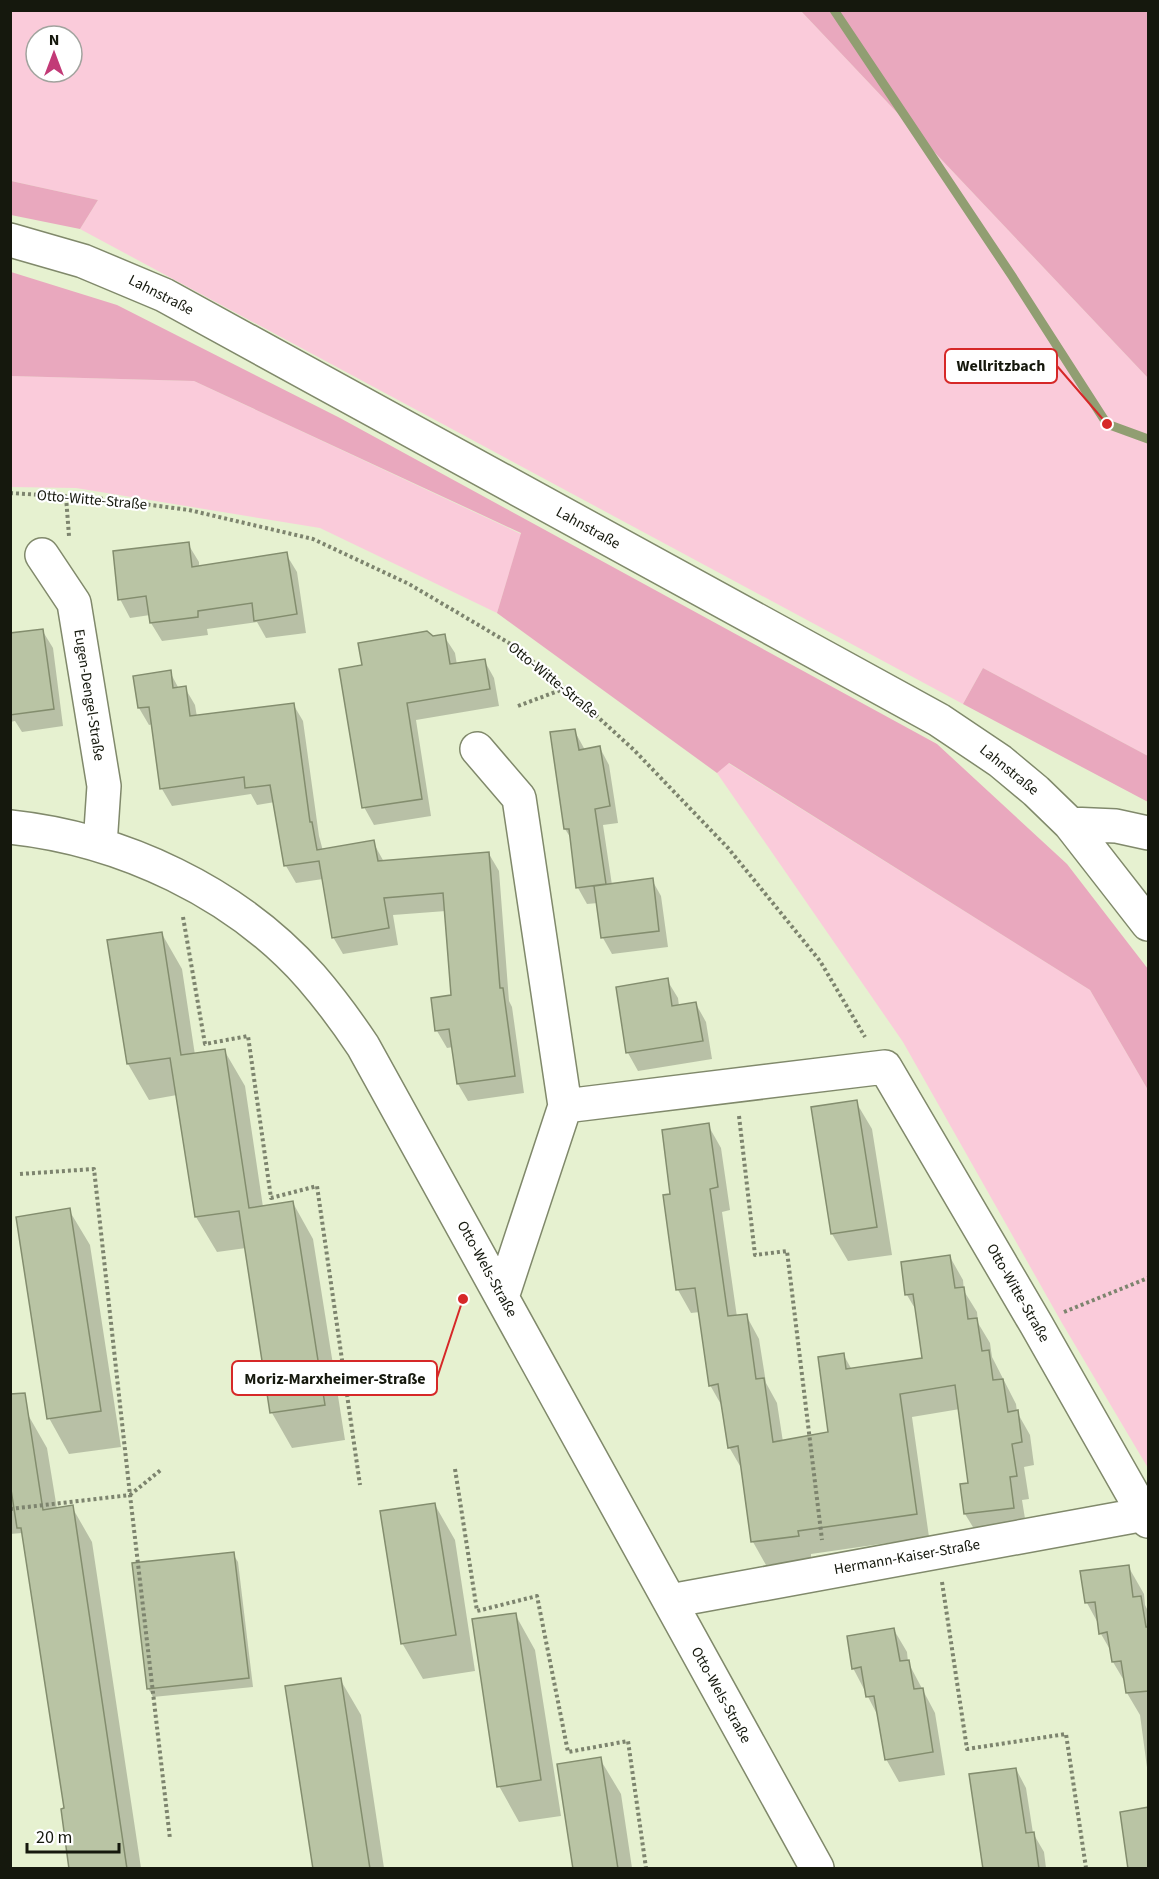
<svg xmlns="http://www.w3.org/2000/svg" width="1159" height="1879" font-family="'Source Sans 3',sans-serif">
<rect width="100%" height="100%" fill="#e6f1d0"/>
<path fill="#facbda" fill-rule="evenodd" d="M11,11H801L1148,378V756L983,668L963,704L80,229L98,200L11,181ZM36,36H72V72H36Z
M11,376L194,381L521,534L497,613L320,528L76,488L11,487Z
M728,763L1090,990L1148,1090V1468L1062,1323L903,1042L717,773Z"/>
<path fill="#e9a8be" d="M801,11H1148V378Z
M11,181L98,200L80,229L11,215Z
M11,272L117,305L340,418L937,744L1067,864L1148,969V1090L1090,990L729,763L717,773L497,613L521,533L194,381L11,376Z
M983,668L1148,756V802L963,704Z"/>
<path fill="#0003" d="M188,544L199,562V567L286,554L297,572L306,633L266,638L257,622L207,629L208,635L162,641L151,623L150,615L130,618L120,599Z
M42,630L53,648L63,726L22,732L15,721L10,722V635Z
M444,636L455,653L457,665L484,660L494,678L499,706L416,720L431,816L374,825L364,807V667Z
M170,672L179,689L185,688L195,705L197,717L293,704L303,721L319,836L323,851L373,842L384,862L489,854L499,871L509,1001L512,1007L524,1093L468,1101L458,1084L453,1047L447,1048L437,1031L433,999L453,996L446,911L393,915L398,945L343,954L333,937L323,879L296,883L286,866L275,802L257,805L251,794L172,806L162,789L153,724L149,725L139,708Z
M574,730L585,750L600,748L609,765L618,823L603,825L612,885L652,880L661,896L668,947L612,954L603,938L598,903L587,904L578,888L572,840L565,829Z
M162,934L182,969L195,1055L224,1050L245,1086L263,1207L293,1203L313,1239L345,1440L292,1448L272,1413L246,1248L217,1252L196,1217L177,1095L149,1100L128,1064L109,942Z
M667,980L678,998L679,1006L696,1004L706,1022L712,1059L638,1071L628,1053L617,988Z
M856,1102L872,1129L892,1255L848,1261L832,1234L812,1108Z
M708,1125L721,1148L730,1210L722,1212L737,1317L746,1315L759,1339L766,1383L777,1403L783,1442L830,1434L843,1354L852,1370L924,1359L917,1312L907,1295L950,1257L963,1280L964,1291L977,1312L978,1323L990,1343L992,1357L1016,1404L1017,1412L1030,1435L1034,1465L1024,1467L1029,1499L1022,1500L1027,1531L979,1537L965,1514L962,1485L970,1484L960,1409L912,1417L929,1537L811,1554V1559L766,1565L753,1542L743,1471L729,1447L723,1408L710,1385L700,1312L691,1313L678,1290L665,1196L672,1195Z
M69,1210L90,1245L121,1447L69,1454L49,1418Z
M27,1413L47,1448L57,1509L72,1507L92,1542L141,1868H71L66,1809L24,1536L22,1533L10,1534V1415Z
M435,1505L455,1540L475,1671L423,1679L402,1643Z
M233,1554L238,1562L253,1687L153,1697L148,1688Z
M1128,1566L1144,1594L1145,1605L1148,1611V1775L1140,1715L1127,1693L1126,1684L1113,1662L1112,1653L1101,1634L1099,1625L1087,1603L1082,1573Z
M515,1614L535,1650L561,1816L519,1822L499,1786Z
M894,1630L907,1652L908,1662L935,1713L945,1775L899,1782L886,1759L879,1718L853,1668Z
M340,1679L361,1715L384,1868H315Z
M600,1759L621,1794L632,1868H575Z
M1016,1769L1026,1788L1033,1833L1044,1852L1046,1868H994Z"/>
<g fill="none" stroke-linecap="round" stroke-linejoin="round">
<path stroke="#919e72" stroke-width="9" d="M834,10L1012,276L1107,424L1148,439"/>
</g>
<path fill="#b9c4a4" stroke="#838d6e" stroke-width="1.5" d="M189,542L192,567L287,552L297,614L254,621L252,603L198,611V617L150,623L146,596L118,600L113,551Z
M43,629L54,709L10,715V633Z
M427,631L433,636L445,634L450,664L485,659L490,689L407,703L422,799L362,808L339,669L362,665L358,643Z
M171,670L173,688L186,686L190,716L294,703L310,822H312L317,850L374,840L378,861L489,852L500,988H503L515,1076L457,1084L449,1029L435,1031L431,998L451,995L443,893L384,898L389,928L332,938L319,861L284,866L270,785L245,788L244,777L160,789L149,707L138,708L133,676Z
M575,729L579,750L600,746L610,806L595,809L606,884L576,888L569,829H564L550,732Z
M653,878L659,931L601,938L594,886Z
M162,932L181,1055L225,1049L249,1208L293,1201L325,1405L270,1413L239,1211L195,1217L170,1058L127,1064L107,940Z
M668,978L672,1006L696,1002L703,1041L626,1053L616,987Z
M857,1100L877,1227L831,1234L811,1107Z
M709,1123L718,1187L710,1189L728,1316L747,1314L756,1379L764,1378L773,1442L828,1432L818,1357L844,1353L846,1369L922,1358L913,1294L905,1295L901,1262L950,1255L955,1288L964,1287L968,1319L977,1318L982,1351L989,1350L993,1380L1003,1379L1008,1412L1018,1410L1022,1442L1012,1444L1017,1476L1010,1477L1014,1508L964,1514L960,1484L968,1483L955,1385L900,1394L917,1514L798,1531L799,1536L751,1542L738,1446L728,1448L718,1384L709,1386L695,1288L676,1290L663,1195L670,1194L662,1130Z
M70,1208L101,1411L47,1419L16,1217Z
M25,1393L43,1510L73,1505L127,1869H69L61,1809L64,1808L21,1528H17L10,1483V1394Z
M435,1503L456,1635L401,1644L380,1511Z
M234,1552L249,1678L147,1689L132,1563Z
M1129,1565L1133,1597L1141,1596L1146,1627H1149V1691L1126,1693L1121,1661L1112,1662L1107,1632L1099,1634L1095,1602L1085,1603L1080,1571Z
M516,1613L541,1780L497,1787L472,1619Z
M894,1628L900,1661L909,1660L914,1689L923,1688L933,1752L885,1760L874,1696L866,1697L861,1667L852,1669L847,1636Z
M341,1678L351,1744L370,1869H313L285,1686Z
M601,1757L618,1869H573L557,1764Z
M1016,1768L1026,1833L1034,1832L1039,1869H983L969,1774Z
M1149,1807V1869H1128L1120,1812Z"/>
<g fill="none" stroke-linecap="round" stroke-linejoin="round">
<g stroke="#80896b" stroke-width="36">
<path id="street" d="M42,555L74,603L104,786L100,845
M477,749L519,798L565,1106L502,1297
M10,827C122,839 236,892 311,977C330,999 347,1022 363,1046L817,1868
M565,1106L885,1067L1036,1324L1148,1521
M670,1601L1145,1514"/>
</g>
<g stroke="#80896b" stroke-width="36">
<path id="secondary" d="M10,240L83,261L164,295L939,720L1000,761L1036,791L1070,824L1148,924
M1070,824L1116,826L1148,833"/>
</g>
<path stroke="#7d846e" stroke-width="4" stroke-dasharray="3 3" stroke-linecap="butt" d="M10,493L106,499L189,510L313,539L409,584L514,646L566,688L634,750L728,848L820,961L865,1037
M66,497L69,536
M518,706L566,688
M183,917L205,1044L248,1036L271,1198L317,1186L360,1485
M739,1116L755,1255L787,1251L822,1540
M20,1174L94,1169L130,1495L162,1469
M1064,1312L1148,1278
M455,1469L477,1611L537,1596L568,1752L628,1741L646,1868
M10,1509L130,1495L170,1839
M942,1582L967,1749L1066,1734L1086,1868"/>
<use href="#street" stroke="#fff" stroke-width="33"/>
<use href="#secondary" stroke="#fff" stroke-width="33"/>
</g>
<g text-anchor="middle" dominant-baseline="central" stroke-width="4.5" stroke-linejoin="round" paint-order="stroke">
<g font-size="15" fill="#15180d" stroke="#fff">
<text transform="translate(161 295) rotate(27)">Lahnstraße</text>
<text transform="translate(92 500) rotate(5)">Otto-Witte-Straße</text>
<text transform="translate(588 528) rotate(29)">Lahnstraße</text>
<text transform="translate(553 680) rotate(39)">Otto-Witte-Straße</text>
<text transform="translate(89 695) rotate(81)">Eugen-Dengel-Straße</text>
<text transform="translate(1009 770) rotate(39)">Lahnstraße</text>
<text transform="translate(487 1269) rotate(61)">Otto-Wels-Straße</text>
<text transform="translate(1018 1293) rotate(60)">Otto-Witte-Straße</text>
<text transform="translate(907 1557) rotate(-10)">Hermann-Kaiser-Straße</text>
<text transform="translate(721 1695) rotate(61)">Otto-Wels-Straße</text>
</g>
</g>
<path fill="none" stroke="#d62828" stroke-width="2" d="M1107 424L1057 366M463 1299L437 1378"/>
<g fill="#d62828" stroke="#fff" stroke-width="2">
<circle cx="1107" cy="424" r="6"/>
<circle cx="463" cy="1299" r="6"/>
</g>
<g fill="#fff" stroke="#d62828" stroke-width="2">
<rect x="945" y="349" width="112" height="34" rx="6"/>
<rect x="232" y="1361" width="205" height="34" rx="6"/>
</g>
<g font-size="16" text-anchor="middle" font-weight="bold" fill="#15180d">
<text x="1001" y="371">Wellritzbach</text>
<text x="335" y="1384">Moriz-Marxheimer-Straße</text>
</g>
<rect width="1159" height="1879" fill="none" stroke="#15180d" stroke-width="24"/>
<g transform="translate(54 54)"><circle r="28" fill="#ffffff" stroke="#a1a39e" stroke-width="1.5"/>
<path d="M0-4.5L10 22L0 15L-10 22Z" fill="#c23a77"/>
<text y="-9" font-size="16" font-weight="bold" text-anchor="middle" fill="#15180d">N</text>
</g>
<path d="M27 1843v9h92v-9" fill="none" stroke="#15180d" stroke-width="3"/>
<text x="36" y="1843" font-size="18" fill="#15180d" stroke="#ffffff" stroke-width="4.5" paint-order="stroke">20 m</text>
</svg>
